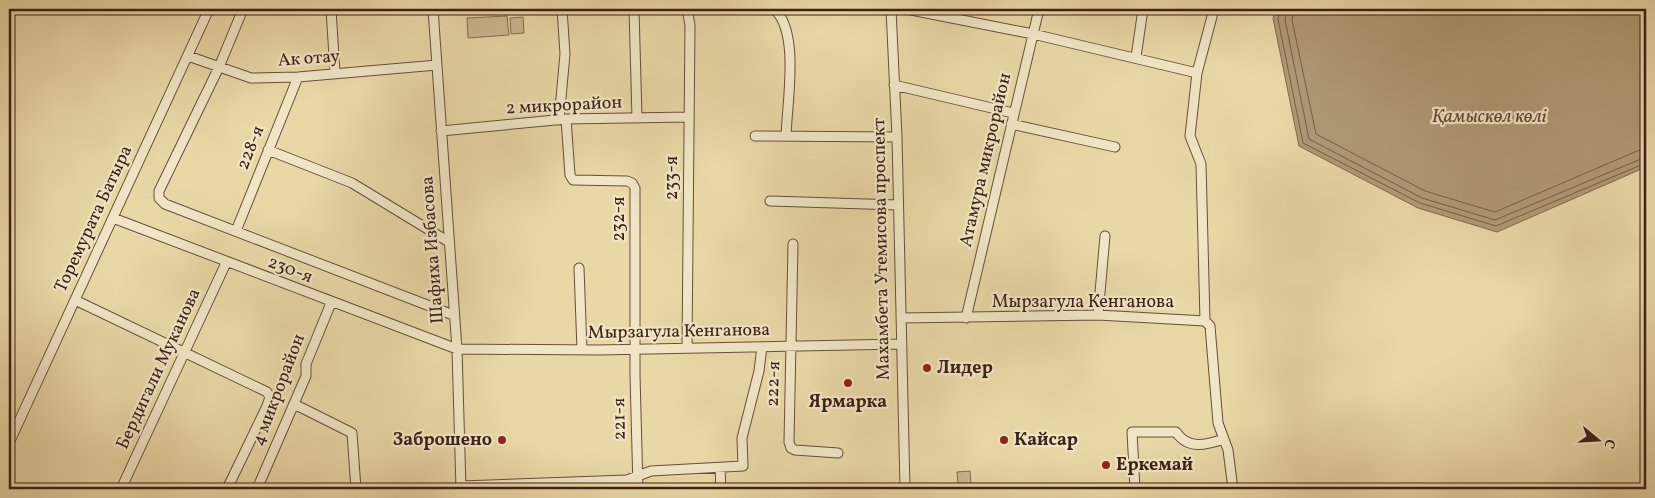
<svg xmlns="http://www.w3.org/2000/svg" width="1655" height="498" font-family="Vollkorn,serif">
<rect width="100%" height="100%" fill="#e9d7a6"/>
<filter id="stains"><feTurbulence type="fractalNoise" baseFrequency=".004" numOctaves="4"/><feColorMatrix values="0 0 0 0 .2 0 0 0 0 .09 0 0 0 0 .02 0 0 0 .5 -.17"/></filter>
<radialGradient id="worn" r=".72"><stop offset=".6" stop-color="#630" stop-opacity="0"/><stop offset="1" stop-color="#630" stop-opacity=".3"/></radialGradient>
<path fill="#ccb88e" stroke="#846c52" d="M507,16L509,35L468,38L467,18Z
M523,17L524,33L511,34L510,18Z
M970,471L971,485H958L957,472Z"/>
<path fill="#af9975" stroke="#81694f" d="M1276,9H1646V167L1497,232L1418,208L1299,146L1273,18Z"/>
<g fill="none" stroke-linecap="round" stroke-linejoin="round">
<path stroke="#765d46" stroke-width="1" d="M1280,9L1278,19L1303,143L1420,203L1496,226L1646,163
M1287,9L1285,20L1309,139L1422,198L1495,220L1646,157
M1294,9L1292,20L1316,134L1425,191L1495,212L1637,151L1646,149"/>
<g stroke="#684e3b" stroke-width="11">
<path id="minor" d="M243,9L219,67L159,191V198L165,204L453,315
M331,9L335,73
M433,9L457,349L461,489
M634,9L637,118
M687,9L690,25L687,348
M774,9C800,31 787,103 786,136
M891,9L897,137L905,489
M906,9L1033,34L1197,73
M1214,9L1197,73L1190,136L1201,164L1205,321L1210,326L1218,423L1228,450L1233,489
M188,56L251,78L298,77L437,65
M1136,57L1143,9
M894,85L1013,113
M566,119L570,175L573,180L627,181L632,183L635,188V375L638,489
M559,120L565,54L562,9
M1011,124L1115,147
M441,131L566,119L689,117
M755,136L897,137
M268,150L352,183L449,242
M770,201L898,205
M113,218L457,349L598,350L901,344
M236,231L298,77
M793,244L789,442L791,448L795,450L838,453
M579,268L582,350
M75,300L267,392L270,397L267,406L227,489
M1098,315L1105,236
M901,318L1098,315L1205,321
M966,318L1039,9
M294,404L352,433L356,489
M9,443L209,9
M720,468L721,489
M461,486L627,480L651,471L743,466L742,438L759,371L762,347
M121,489L226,263
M257,489L306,376V364L331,303
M1135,489L1132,432H1176C1188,450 1206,445 1224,439"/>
</g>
<use href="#minor" stroke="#f1e5c5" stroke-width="9"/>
</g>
<g fill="#8f2418" stroke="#f1e5c5" stroke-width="2">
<circle cx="927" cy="368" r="5"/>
<circle cx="848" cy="383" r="5"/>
<circle cx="502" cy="440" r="5"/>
<circle cx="1004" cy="440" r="5"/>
<circle cx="1106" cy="465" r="5"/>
</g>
<g text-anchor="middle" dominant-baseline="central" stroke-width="4.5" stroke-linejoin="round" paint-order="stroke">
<g font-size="18" fill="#3d2117" stroke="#f1e5c5">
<text transform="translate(309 59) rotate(-4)">Ак отау</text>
<text transform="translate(564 106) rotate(-3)">2 микрорайон</text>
<text transform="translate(251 148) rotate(-68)">228-я</text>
<text transform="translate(986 160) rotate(-77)">Атамура микрорайон</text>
<text transform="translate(672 178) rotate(-90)">233-я</text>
<text transform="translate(94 219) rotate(-65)">Торемурата Батыра</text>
<text transform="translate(619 219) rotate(-90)">232-я</text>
<text transform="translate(882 249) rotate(-91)">Махамбета Утемисова проспект</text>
<text transform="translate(433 250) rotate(-94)">Шафиха Избасова</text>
<text transform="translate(290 270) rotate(21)">230-я</text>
<text x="1083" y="302">Мырзагула Кенганова</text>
<text transform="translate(679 332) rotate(-1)">Мырзагула Кенганова</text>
<text transform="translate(159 369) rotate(-65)">Бердигали Муканова</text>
<text transform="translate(774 384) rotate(-88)">222-я</text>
<text transform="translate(279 390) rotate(-69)">4 микрорайон</text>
<text transform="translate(620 419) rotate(-91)">221-я</text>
</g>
<g font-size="18" font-weight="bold" fill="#3d2117" stroke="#f1e5c5" text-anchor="start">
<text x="937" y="368">Лидер</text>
<text x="848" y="402" text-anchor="middle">Ярмарка</text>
<text x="492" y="440" text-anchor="end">Заброшено</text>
<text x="1014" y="440">Кайсар</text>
<text x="1116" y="465">Еркемай</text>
</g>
<g font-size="19" font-style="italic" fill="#5f4533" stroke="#f1e5c5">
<text x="1489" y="117">Қамыскөл көлі</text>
</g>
</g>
<rect width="1655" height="498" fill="none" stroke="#e9d7a6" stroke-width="30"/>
<rect x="10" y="10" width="1635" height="478" fill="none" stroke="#3d2117" stroke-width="2.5"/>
<rect x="15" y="15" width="1625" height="468" fill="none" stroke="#3d2117"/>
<g transform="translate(1598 440) rotate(108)" stroke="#f1e5c5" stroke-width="4" paint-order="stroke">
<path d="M0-4L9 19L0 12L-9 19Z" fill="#3d2117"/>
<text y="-8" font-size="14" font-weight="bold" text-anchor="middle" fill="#3d2117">С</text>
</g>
<rect width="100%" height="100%" filter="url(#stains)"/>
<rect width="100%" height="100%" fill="url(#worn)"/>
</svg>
